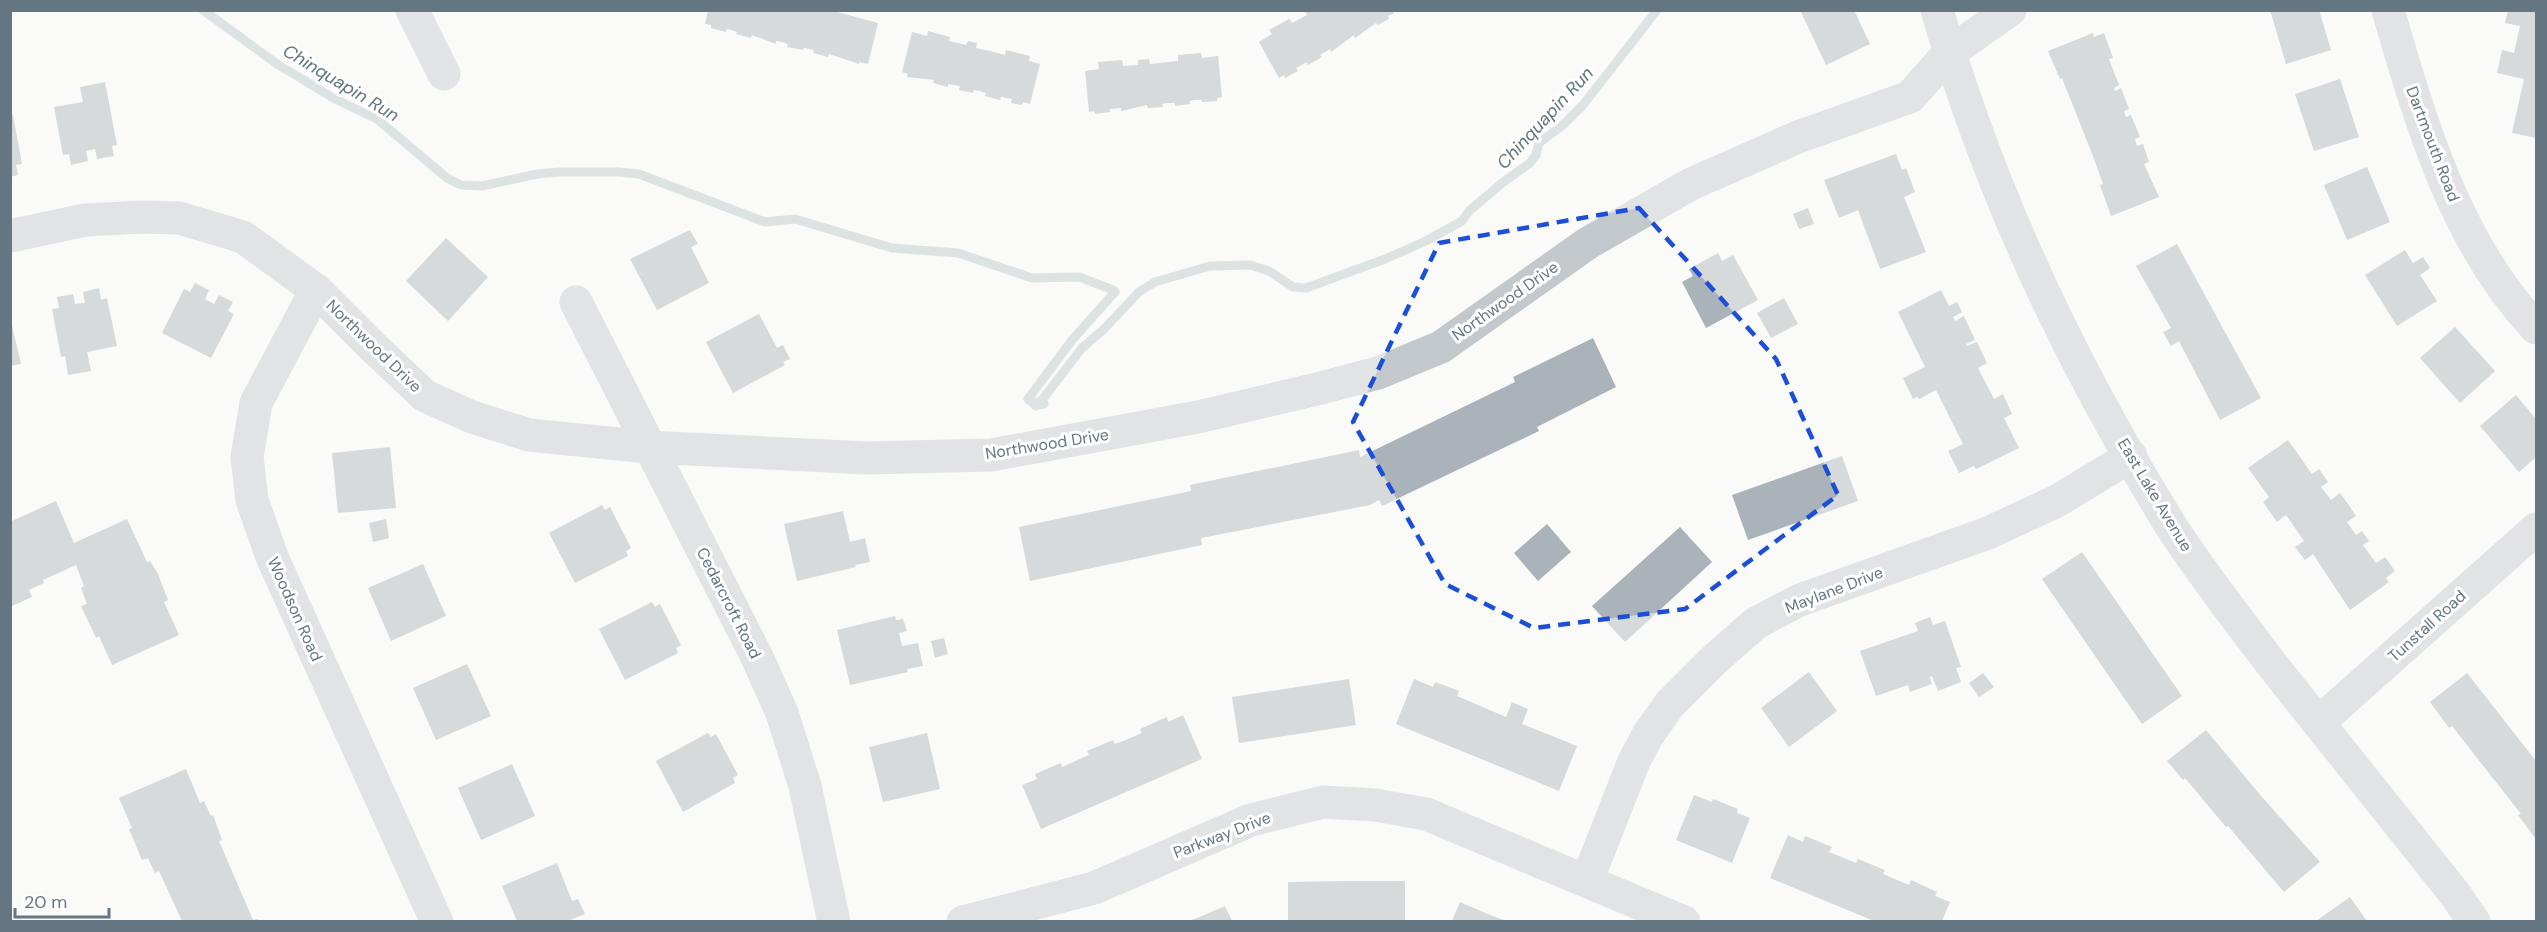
<svg xmlns="http://www.w3.org/2000/svg" width="2547" height="932" font-family="'DM Sans',sans-serif">
<rect width="100%" height="100%" fill="#fafaf8"/>
<g fill="none" stroke-linecap="round" stroke-linejoin="round">
<path stroke="#bbc7cb" stroke-width="9" d="M203,10L277,64L335,99L377,119L447,178L461,185L482,186L537,174L560,172H618L639,174L765,222L795,219L892,248L958,253L1032,278L1079,277L1113,290L1115,292L1072,340L1028,399L1036,406L1038,402L1040,405L1044,404L1042,400L1082,348L1104,329L1139,292L1155,282L1210,266L1250,265L1269,271L1293,287L1306,288L1385,259L1426,241L1462,221L1469,211L1502,183L1530,163L1536,155L1539,143L1563,125L1583,105L1657,10"/>
</g>
<path fill="#aab3b9" d="M708,10H830L878,23L868,64L859,62V64L829,54L828,57L813,53L814,50L804,48L803,50L787,47L788,44L782,42L776,41V44L752,35L751,38L736,34L737,32L731,30L726,29V32L711,28V25L705,24Z
M1304,10H1393L1394,13L1388,16L1389,19L1378,25L1376,23L1355,38L1354,35L1331,52L1330,49L1320,55L1322,57L1308,65L1307,62L1302,65L1296,68L1298,71L1285,78L1284,75L1279,78L1259,42L1272,34L1269,30L1289,19L1292,23L1307,15Z
M1800,10H1854L1870,44L1826,65Z
M2270,10H2319L2331,50L2286,64Z
M2508,10H2536V138L2512,133L2524,79L2497,73L2502,50L2514,53L2520,26L2505,23Z
M928,31L950,37L949,41L966,45L968,41L977,43L976,48L990,51L1005,55L1006,50L1030,56L1029,61L1040,64L1030,104L1023,102L1022,105L1011,103L1012,99L1001,97L1000,100L985,96L986,93L980,91L974,90L973,93L959,90L960,86L948,84V87L933,83L934,80L907,77L908,74L902,72L912,32L927,36Z
M2093,33L2094,37L2104,33L2113,58L2109,59L2119,85L2114,88L2115,91L2121,88L2129,109L2124,111L2126,117L2131,115L2140,137L2135,139L2137,146L2143,144L2149,162L2144,164L2159,197L2111,216L2100,185L2103,184L2093,156L2062,78L2060,79L2048,51Z
M1201,53L1202,58L1218,56L1222,97L1217,98V101L1202,102V100H1194L1190,101V104L1175,106V103H1167L1162,104L1163,107L1148,108L1147,105L1121,111V108L1110,109V112L1095,114L1094,111L1089,112L1085,71L1099,69L1098,62L1122,60L1123,66L1138,65V60L1149,59L1150,64L1178,61V55Z
M2340,79L2359,137L2314,151L2295,94Z
M105,82L117,145L112,146L114,156L97,159L95,149L86,151L88,161L71,165L69,154L63,155L54,107L83,102L80,87Z
M13,115L22,164L16,165L18,175L10,177V116Z
M1896,154L1902,170L1906,168L1915,192L1904,197L1926,252L1880,269L1858,210L1839,218L1824,180Z
M2367,167L2390,222L2347,240L2324,185Z
M1808,208L1814,224L1799,229L1793,214Z
M690,230L698,244L691,247L709,283L657,310L630,259Z
M446,238L488,277L448,321L406,281Z
M2177,244L2261,398L2220,420L2180,343L2179,341L2171,346L2163,332L2171,328L2136,266Z
M2405,250L2413,263L2423,257L2430,268L2420,275L2437,301L2397,326L2365,275Z
M1718,253L1722,261L1733,255L1758,300L1706,328L1682,282L1693,276L1689,269Z
M195,283L209,290L205,299L214,304L219,295L233,302L228,311L234,314L211,358L162,333L184,289L190,292Z
M99,288L101,300L107,298L117,346L87,352L91,371L68,375L65,356L61,357L52,309L59,308L57,297L73,294L75,304L85,303L83,292Z
M1941,290L1949,306L1957,302L1962,312L1953,317L1955,321L1964,316L1975,340L1966,344L1967,346L1977,342L1987,363L1978,368L1994,399L2003,394L2012,414L2004,418L2019,448L1976,469L1974,466L1959,473L1948,451L1963,444L1936,390L1919,399L1917,397L1913,399L1903,378L1925,367L1898,312Z
M1784,298L1798,324L1771,338L1757,313Z
M759,314L777,348L783,345L790,359L783,362L785,365L733,393L706,342Z
M10,317L21,364L10,366Z
M2455,327L2495,371L2460,403L2420,358Z
M1593,338L1616,387L1537,427L1539,431L1382,506L1379,500L1370,505L1201,538L1202,545L1030,581L1019,527L1191,491L1190,485L1359,450L1360,457L1515,382L1513,377Z
M2516,395L2536,419V457L2519,472L2480,426Z
M2288,440L2312,474L2319,469L2328,482L2321,487L2331,500L2340,493L2348,504L2356,516L2347,522L2356,535L2362,531L2369,541L2363,545L2376,563L2385,557L2395,571L2386,578L2389,582L2350,610L2313,554L2305,560L2295,547L2304,541L2286,515L2277,522L2263,502L2269,497L2248,468Z
M390,447L396,508L338,513L332,453Z
M1842,456L1858,501L1748,540L1732,495Z
M56,501L74,543L127,519L147,562L150,561L158,574L168,600L164,602L179,635L112,665L99,636L96,638L81,606L87,604L81,588L84,586L76,565L43,580L44,583L29,590L32,597L10,607V516L12,521Z
M602,505L605,510L610,507L631,548L626,551L628,556L575,583L549,533Z
M843,511L850,542L865,538L870,562L855,565L856,567L797,581L784,524Z
M386,519L389,538L373,542L369,523Z
M1547,524L1571,552L1538,581L1514,553Z
M1680,527L1712,562L1625,642L1592,606Z
M2082,552L2182,696L2142,724L2042,579Z
M423,564L446,616L391,641L368,588Z
M652,602L655,607L660,604L681,645L676,648L678,653L625,680L599,629Z
M895,616L896,620L903,619L907,631L899,633L902,646L918,643L923,666L907,669L908,672L850,685L837,630Z
M1930,617L1933,625L1945,621L1961,667L1956,668L1961,682L1938,691L1932,676L1930,677L1932,684L1910,692L1908,685L1876,696L1860,651L1918,631L1915,623Z
M944,638L948,654L935,658L931,641Z
M467,664L491,716L436,740L413,688Z
M1809,672L1837,711L1789,747L1761,708Z
M1983,673L1994,687L1979,697L1969,683Z
M2467,673L2536,761V839L2518,815L2521,814L2452,726L2449,728L2430,702Z
M1349,679L1356,725L1239,743L1232,697Z
M1414,679L1433,687L1435,682L1446,686L1459,691L1457,696L1506,717L1512,702L1528,709L1522,724L1577,746L1559,791L1396,724Z
M1183,715L1202,759L1041,829L1022,785L1037,779L1035,774L1061,763L1062,767L1089,755L1087,751L1113,740L1115,744L1128,739L1142,733L1140,729L1167,717L1168,722Z
M2206,730L2262,797L2320,862L2284,892L2228,826L2226,827L2185,778L2183,780L2167,761Z
M708,733L711,737L716,734L738,775L733,778L735,783L683,812L656,761Z
M927,733L940,789L883,802L869,747Z
M512,764L535,816L481,840L458,788Z
M186,769L200,803L204,801L211,816L213,815L222,840L219,841L253,920L258,919L259,921H182L159,871L155,873L148,858L142,860L129,829L132,828L119,798Z
M1694,795L1712,802L1713,799L1738,809L1737,813L1750,818L1732,863L1676,840Z
M1788,835L1803,842L1805,836L1832,847L1829,852L1856,863L1858,859L1885,870L1883,874L1909,885L1911,880L1937,892L1935,896L1950,902L1942,921H1874L1770,878Z
M557,863L572,901L578,899L585,914L568,921H517L502,886Z
M1346,881H1405V921H1288V882Z
M2350,897L2367,921H2316Z
M1460,902L1490,915L1506,921H1452Z
M1225,906L1232,921H1188L1197,918Z"/>
<g fill="none" stroke-linecap="round" stroke-linejoin="round">
<path stroke="#c3c8cc" stroke-width="33" d="M412,10L444,74
M1937,10C1990,194 2072,367 2173,529C2205,578 2241,624 2277,671C2336,746 2396,820 2455,894L2474,922
M2388,10C2421,123 2454,240 2536,328
M10,236L85,220L143,217L179,218L243,237L316,290L371,345L425,396L472,417L529,435L648,447L867,458L991,455L1198,417L1317,389L1378,373L1441,347L1588,243L1691,184L1798,137L1910,97L1949,53L2010,10
M316,290L256,403L247,457L252,500L272,557L437,922
M576,302L757,657L782,713L805,786L834,922
M2318,723L2536,529
M1587,881L1634,761L1648,735L1669,705L1715,659L1756,623L1800,600L1988,533L2057,501L2131,456
M963,922L1094,888L1251,820L1323,802L1375,805L1426,814L1684,922"/>
</g>
<path d="M0 0H2547V932H0ZM1639,208L1776,359L1838,495L1685,609L1534,628L1445,584L1353,422L1439,243Z" fill="#fafaf8" fill-opacity=".55" fill-rule="evenodd"/>
<path fill="none" stroke="#1d4ed8" stroke-width="4.5" stroke-dasharray="12 8" stroke-linejoin="round" d="M1639,208L1776,359L1838,495L1685,609L1534,628L1445,584L1353,422L1439,243Z"/>
<g text-anchor="middle" dominant-baseline="central" stroke-width="6" stroke-linejoin="round" paint-order="stroke">
<g font-size="16" fill="#657683" stroke="#fff">
<text transform="translate(2433 144) rotate(69)">Dartmouth Road</text>
<text transform="translate(1505 301) rotate(-35)">Northwood Drive</text>
<text transform="translate(374 346) rotate(44)">Northwood Drive</text>
<text transform="translate(1047 444) rotate(-9)">Northwood Drive</text>
<text transform="translate(2155 495) rotate(59)">East Lake Avenue</text>
<text transform="translate(1834 590) rotate(-21)">Maylane Drive</text>
<text transform="translate(729 603) rotate(63)">Cedarcroft Road</text>
<text transform="translate(295 609) rotate(66)">Woodson Road</text>
<text transform="translate(2427 626) rotate(-42)">Tunstall Road</text>
<text transform="translate(1222 835) rotate(-21)">Parkway Drive</text>
</g>
<g font-size="18" font-style="italic" fill="#60757c" stroke="#fff">
<text transform="translate(341 83) rotate(31)">Chinquapin Run</text>
<text transform="translate(1545 118) rotate(-47)">Chinquapin Run</text>
</g>
</g>
<rect width="2547" height="932" fill="none" stroke="#657683" stroke-width="24"/>
<path d="M15 908v9h94v-9" fill="none" stroke="#657683" stroke-width="3"/>
<text x="24" y="908" font-size="18" fill="#657683" stroke="#ffffff" stroke-width="4.5" paint-order="stroke">20 m</text>
</svg>
